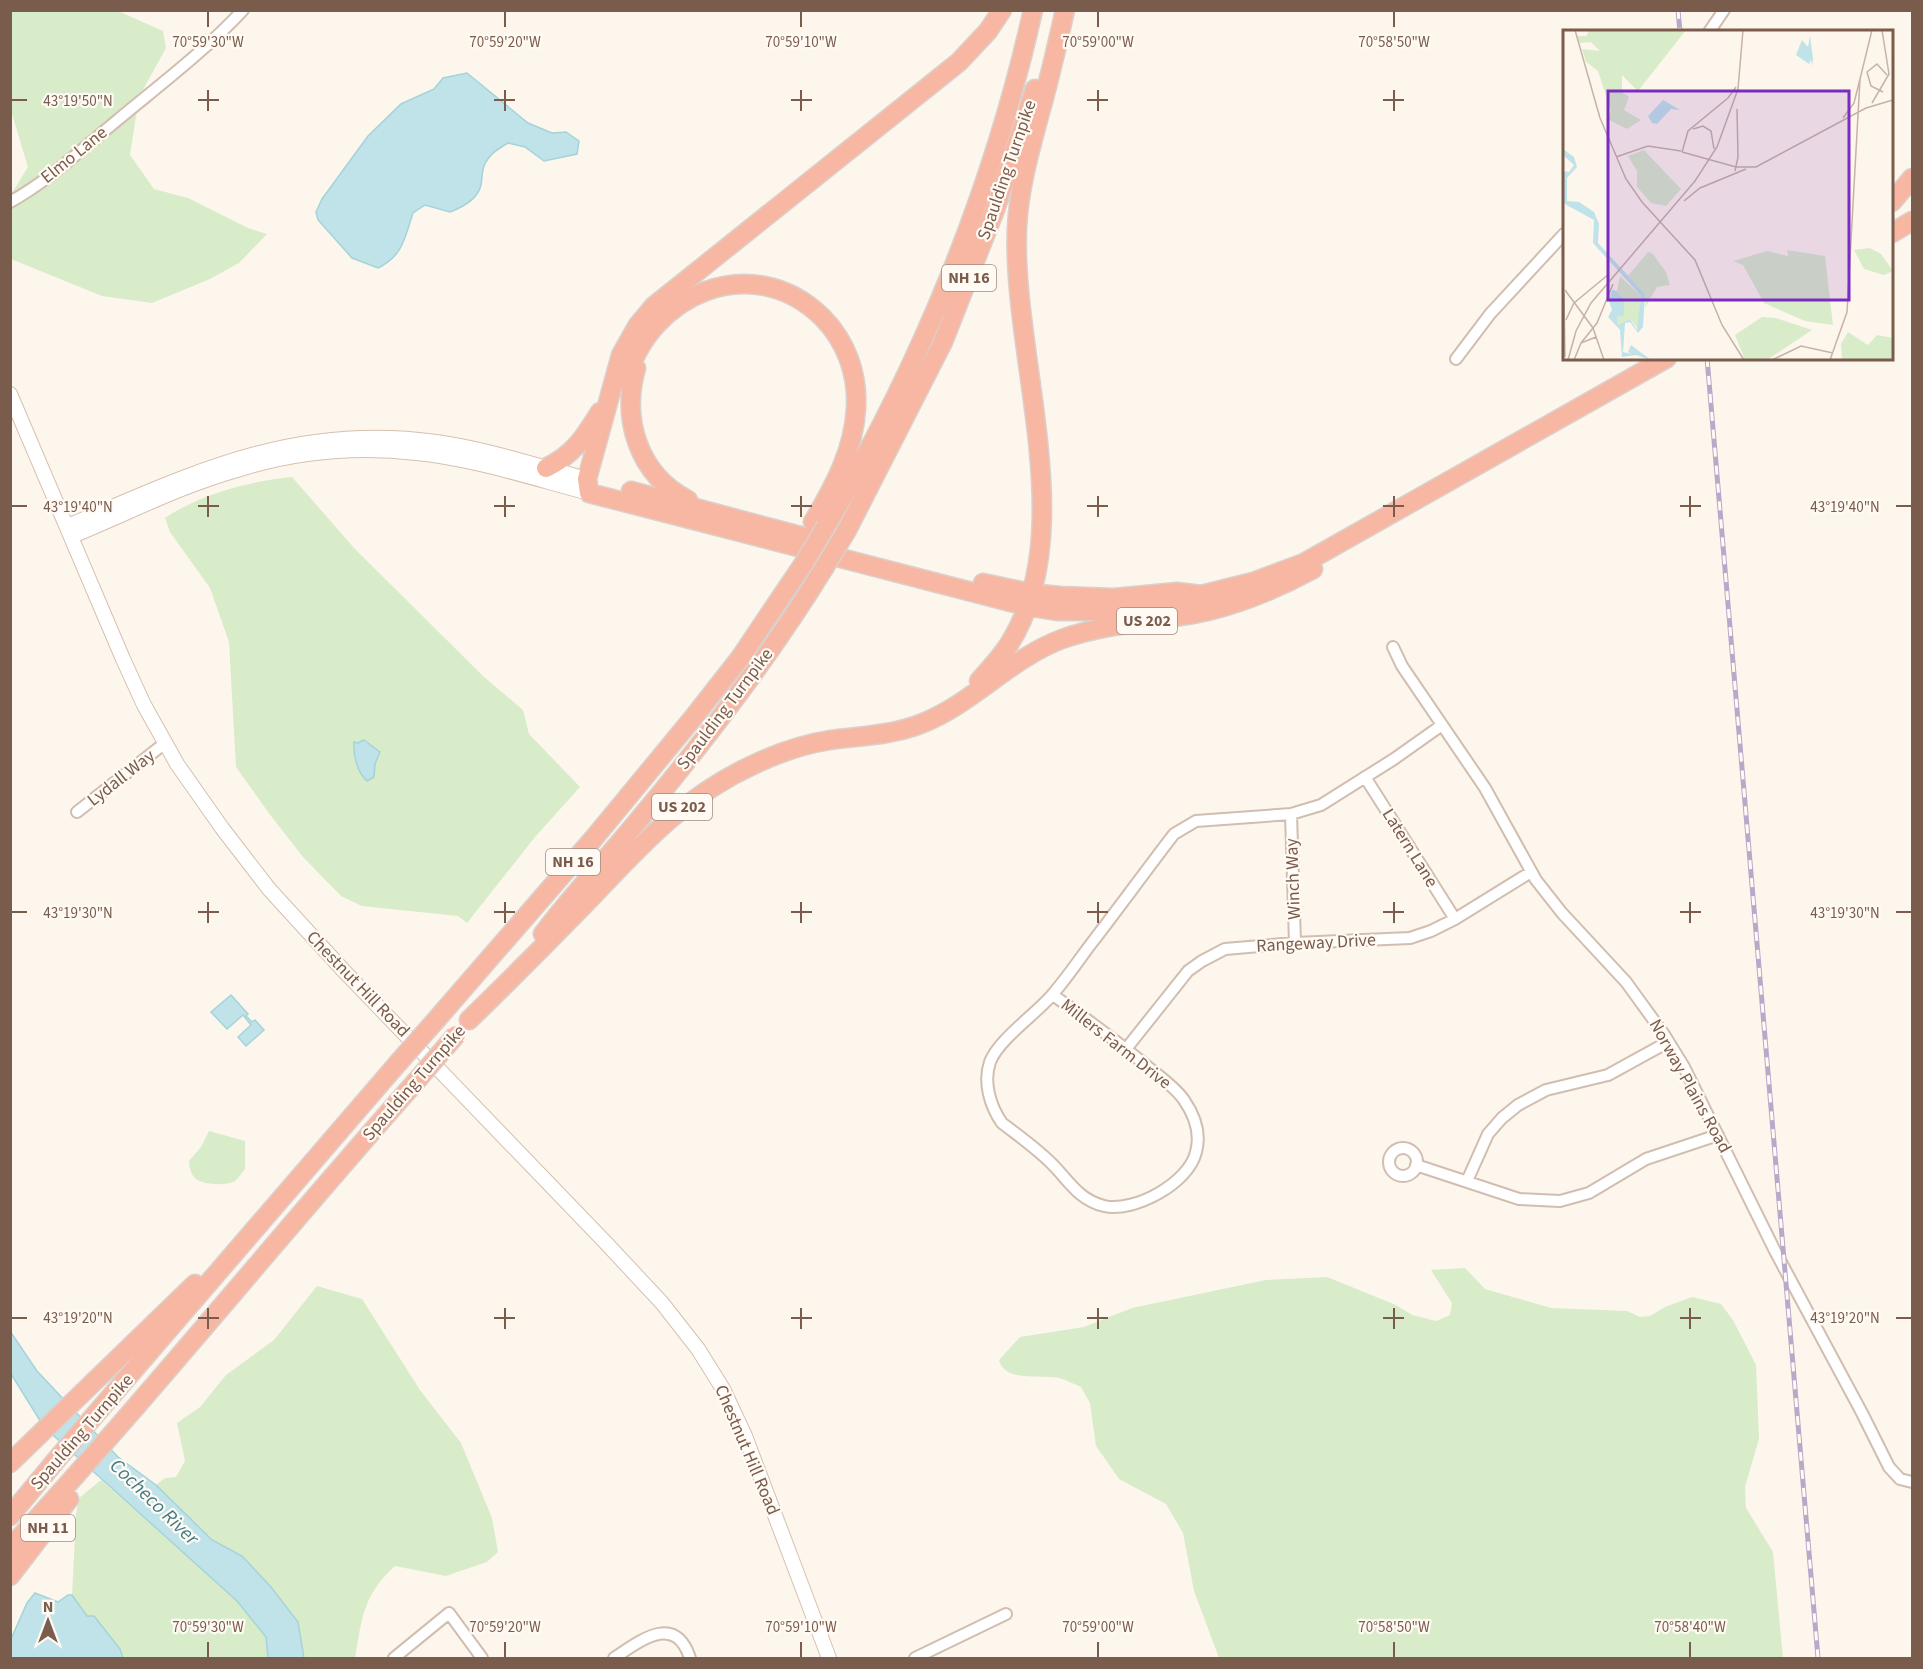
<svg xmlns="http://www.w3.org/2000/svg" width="1923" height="1669" font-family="'Source Sans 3',sans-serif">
<rect width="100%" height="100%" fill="#fdf6ec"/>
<path fill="#d8ecc9" d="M11,11H118L163,31L166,48L139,97L130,155L154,189L188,198L248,228L267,234L239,263L210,279L152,303L102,296L11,259L10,196L28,167L11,111Z
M292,477L355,549L483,676L523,710L529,734L580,787L535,837L467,923L458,916L362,906L341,896L303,857L271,816L236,767L229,642L210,588L170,532L165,518C200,494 250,481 292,477Z
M209,1131L245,1141V1169C242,1172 239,1178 235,1181C226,1186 205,1185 196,1179C191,1175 189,1167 189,1161L201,1147Z
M1465,1268L1485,1289L1551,1308L1627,1311L1640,1317L1650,1316L1665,1307L1692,1297L1721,1304L1733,1320L1756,1365L1759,1439L1745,1487L1746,1508L1773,1552L1783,1658H1219L1194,1591L1183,1533L1166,1504L1119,1479L1096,1446L1090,1403L1081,1387C1074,1384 1066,1380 1059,1378C1041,1374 1005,1383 999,1360L1020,1337L1084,1327L1132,1308L1266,1280L1327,1277L1396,1305L1412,1315L1436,1321L1450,1315L1452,1303L1431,1270Z
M317,1286L362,1299L420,1390L461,1443L492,1518L498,1552L487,1562L446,1576L395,1566C363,1595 362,1618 355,1658H304L298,1622L271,1587L242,1556L212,1540L156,1485L165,1478L176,1477L185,1461L177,1423L200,1407L226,1375L274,1340Z
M101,1480L237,1601L266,1637L268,1658H123L120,1649L94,1616H87L72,1595L76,1515L79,1498Z"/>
<path fill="#bfe3e8" stroke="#a5d3da" stroke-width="1.5" d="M467,73L528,123L552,133L566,132L579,141L577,154L544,161L525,147L508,143C498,149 489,154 484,166C482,171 482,179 481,185C478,199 463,207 450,212L425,205L413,213C405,237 403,256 378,268L352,258L318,220L316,212L322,199L368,136L401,104L434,89L443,78Z
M364,740L380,752L375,764L374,777L367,781C357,772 353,755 354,742L358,743Z
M231,995L248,1014L246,1016L252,1022L255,1020L264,1030L246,1046L238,1037L251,1025L243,1015L227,1029L211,1012Z
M10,1331L37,1371L118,1457L156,1485L212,1540L242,1556L271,1587L298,1622L304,1658H268L266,1637L237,1601L44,1427L11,1374Z
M35,1593L58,1602L68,1595H72L87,1616H94L120,1649L123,1658H11V1639L27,1603Z"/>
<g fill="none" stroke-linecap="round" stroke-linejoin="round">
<g stroke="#d1beb0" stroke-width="14">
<path id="street" d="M1709,32L1724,10
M10,202C48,181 81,150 114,123C157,87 204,52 243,10
M1456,359L1490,314L1564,234
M1393,647L1402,666L1485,788L1536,880L1562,913L1626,982L1663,1033L1684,1067L1775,1251L1862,1413L1889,1467L1900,1479L1912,1482
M1365,777L1455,919
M77,812L165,743
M1291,814L1295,943
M1053,995C1085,1018 1117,1041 1148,1067C1160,1077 1175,1087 1184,1100C1195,1116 1201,1134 1196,1152C1189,1183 1134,1213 1104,1206C1080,1200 1070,1183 1055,1167C1039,1150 1020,1137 1002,1123C990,1106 983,1082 990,1062C998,1040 1036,1014 1052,995C1067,978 1080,958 1094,940C1121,905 1147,869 1174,834L1196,821L1291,814L1321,805L1394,759L1442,725
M1126,1049L1188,971L1202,961L1225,949L1295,943L1410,938L1431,931L1455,919L1531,872
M1389 1162a14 14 0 1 1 28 0a14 14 0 1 1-28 0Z
M1416,1165L1519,1199L1560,1201L1589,1193L1646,1159L1718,1135
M1467,1181L1488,1134L1502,1118L1518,1105L1546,1090L1608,1075L1668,1042
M394,1658L449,1613L482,1658
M614,1658C641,1640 675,1613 690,1658
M915,1658L1006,1614"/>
</g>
<g stroke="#d6c0b0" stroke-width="16">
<path id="secondary" d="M10,394L123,659L144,705L177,764L222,828L269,889L343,970L606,1243L662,1303L698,1349L723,1389L745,1436L829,1658
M68,526C192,473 296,422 436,442C487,449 537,466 587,479
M72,536C126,514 180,486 237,470C294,452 357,446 417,453C475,459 532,478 589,493"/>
</g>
<g stroke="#dad1cd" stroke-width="21">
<path id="highway" d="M1892,202L1912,178
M1892,233L1912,221
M636,368C621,420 639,475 688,500
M626,381C649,294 752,249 822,317C846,341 858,374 856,408C854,450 834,487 813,522
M546,468C574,454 584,438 600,412
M631,491L808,538
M589,493L1026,606L1057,611H1120L1179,606L1201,595L1253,582L1304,563L1667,358
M589,493L587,479L621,355L638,325L654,306L959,62L988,31L1002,10
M826,526C920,367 993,191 1033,10
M847,530L943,342L995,210L1035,89
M983,583L1030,593L1060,596L1114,598L1177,592L1201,595
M979,681C989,670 999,659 1008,646C1082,532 1011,355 1017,227C1019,189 1029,153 1039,116C1049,81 1057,46 1065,10
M543,934C572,895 606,860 637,822C703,743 770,656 824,568
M437,1019L594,838L693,718L740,658L804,563
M469,1020C508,982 547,943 585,904C639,848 682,797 755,764C778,753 805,744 830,740C861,736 894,735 923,723C973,703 1011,658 1062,639C1110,622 1159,622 1208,611C1245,602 1280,587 1313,569
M10,1463L195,1284
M10,1516L57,1459L398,1063
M10,1548C151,1395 281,1233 419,1078
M10,1576L69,1499"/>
</g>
<use href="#street" stroke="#fff" stroke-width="10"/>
<use href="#secondary" stroke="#fff" stroke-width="14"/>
<use href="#highway" stroke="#f7b7a3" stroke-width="18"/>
<g stroke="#b9a8c9" stroke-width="5">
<path id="rail" d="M1678,10L1680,32
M1707,358L1818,1658"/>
</g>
<use href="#rail" stroke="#fffaf3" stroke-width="3" stroke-dasharray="9" stroke-linecap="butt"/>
<g stroke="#dad1cd" stroke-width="21" stroke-linecap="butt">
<path id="highway-bridge" d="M804,563L826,526
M824,568L847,530
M398,1063L437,1019
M419,1078L456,1035"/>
</g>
<use href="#highway-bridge" stroke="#f7b7a3" stroke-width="18"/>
</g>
<path fill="none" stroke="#7a5c4d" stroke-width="2" d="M208,12V27M505,12V27M801,12V27M1098,12V27M1394,12V27M208,90V111M505,90V111M801,90V111M1098,90V111M1394,90V111M12,100H27M198,100H219M494,100H515M791,100H812M1087,100H1108M1383,100H1404M208,496V517M505,496V517M801,496V517M1098,496V517M1394,496V517M1690,496V517M12,506H27M198,506H219M494,506H515M791,506H812M1087,506H1108M1383,506H1404M1680,506H1701M1896,506H1911M208,902V923M505,902V923M801,902V923M1098,902V923M1394,902V923M1690,902V923M12,912H27M198,912H219M494,912H515M791,912H812M1087,912H1108M1383,912H1404M1680,912H1701M1896,912H1911M208,1308V1329M505,1308V1329M801,1308V1329M1098,1308V1329M1394,1308V1329M1690,1308V1329M12,1318H27M198,1318H219M494,1318H515M791,1318H812M1087,1318H1108M1383,1318H1404M1680,1318H1701M1896,1318H1911M208,1642V1657M505,1642V1657M801,1642V1657M1098,1642V1657M1394,1642V1657M1690,1642V1657"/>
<g text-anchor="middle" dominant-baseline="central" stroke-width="4.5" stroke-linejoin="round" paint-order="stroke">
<g fill="#fffaf3" stroke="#a28b7f" stroke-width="1.5">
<rect x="942" y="265" width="54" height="26" rx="4.5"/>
<rect x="1117" y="608" width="60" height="26" rx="4.5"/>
<rect x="652" y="794" width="60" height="26" rx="4.5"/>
<rect x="546" y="849" width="54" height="26" rx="4.5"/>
<rect x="21" y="1515" width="54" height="26" rx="4.5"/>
</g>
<g font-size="16" font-weight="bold" fill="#7a5c4d">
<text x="969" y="278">NH 16</text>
<text x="1147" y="621">US 202</text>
<text x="682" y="807">US 202</text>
<text x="573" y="862">NH 16</text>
<text x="48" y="1528">NH 11</text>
</g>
<g font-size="18" fill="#7a5c4d" stroke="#fffaf3">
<text transform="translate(74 155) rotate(-39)">Elmo Lane</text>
<text transform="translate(1007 170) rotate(-71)">Spaulding Turnpike</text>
<text transform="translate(725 709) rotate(-53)">Spaulding Turnpike</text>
<text transform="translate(121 778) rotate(-38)">Lydall Way</text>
<text transform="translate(1410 848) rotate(58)">Latern Lane</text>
<text transform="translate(1293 879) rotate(-92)">Winch Way</text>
<text transform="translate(1316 943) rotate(-3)">Rangeway Drive</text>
<text transform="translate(358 984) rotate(46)">Chestnut Hill Road</text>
<text transform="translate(1116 1044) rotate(38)">Millers Farm Drive</text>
<text transform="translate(414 1083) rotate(-49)">Spaulding Turnpike</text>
<text transform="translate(1690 1086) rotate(61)">Norway Plains Road</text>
<text transform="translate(82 1432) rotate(-49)">Spaulding Turnpike</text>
<text transform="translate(747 1450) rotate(67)">Chestnut Hill Road</text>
</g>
<g font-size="20" font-style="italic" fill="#437c86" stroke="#fffaf3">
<text transform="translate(154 1502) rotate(44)">Cocheco River</text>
</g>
</g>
<g transform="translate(1563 30)">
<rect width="330" height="330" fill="#fdf6ec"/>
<path d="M27,0H123L75,61L59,45V62L66,67L61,80L78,90L64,99L44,89L48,81L35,41L23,32L19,19L37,21L28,12L16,13L13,6H23ZM81,120L118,159L103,176L88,173L74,157V141L65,126ZM307,218L318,224L330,241L321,245L301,239L291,220ZM224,220L262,226L270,295L242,291L201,273L180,235L170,231L204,221L225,226ZM85,222L90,224L103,242L107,255L94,257L82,278L83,273L75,256L64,247ZM57,246L78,266L76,300L67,289L55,295L54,287H58L61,270L54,261ZM199,287L213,288L249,300L204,330H182L172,305ZM285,302L305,315L314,305L330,308V330H279L278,314Z" fill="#d8ecc9"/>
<path d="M247,6L250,28L249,36L248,30L246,34L233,25L239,10L245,17ZM100,70L117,80L108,79L94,94L89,93L85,86ZM0,119L11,127L14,137L4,148V171L16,172L31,182L36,194L35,213L82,264L80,297L75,303L67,292L62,293L60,322L69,324L65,322L68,315L88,330L73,325L59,327L57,300L45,287L49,280L46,271L49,260L54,261L61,270V286L54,287L55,295L67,289L74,300L78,266L30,213L31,190L0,173L1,141L6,142L11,135L0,125Z" fill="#bfe3e8"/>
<path fill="none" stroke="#c5b3a7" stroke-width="1.5" d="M12,0L37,88L63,149L79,172L132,230L159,295L181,330M320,62L308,56L304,42L314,34L324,45M309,73L326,44L319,0M280,88L291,73L297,49M130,99L140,96L148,101L151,119M119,122L173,137H193L303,78L330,70M119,122L125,101L165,68L173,57M53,127L85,116L118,121M172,141L175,127L174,79M121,171L137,158L183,139M2,260L30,298M1,263L2,327M3,290L11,273L46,244M30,298L41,330M18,313L34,293L50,254M5,330L13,301L28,273L132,151L154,117L175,59L180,0M11,330L18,313L33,307M209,330L238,316L270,323M267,330L284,282L297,49L309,0"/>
<path fill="#7b2cbf" fill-opacity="0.15" stroke="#7b2cbf" stroke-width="3" d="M45,61H286V270H45Z"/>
<rect width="330" height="330" fill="none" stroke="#7a5c4d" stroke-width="3"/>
</g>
<g font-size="15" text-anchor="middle" fill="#7a5c4d" stroke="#fffaf3" stroke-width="4.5" stroke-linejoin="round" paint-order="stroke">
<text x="208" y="47">70°59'30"W</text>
<text x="505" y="47">70°59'20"W</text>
<text x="801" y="47">70°59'10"W</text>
<text x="1098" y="47">70°59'00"W</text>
<text x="1394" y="47">70°58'50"W</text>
<text x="78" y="106">43°19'50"N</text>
<text x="78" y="512">43°19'40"N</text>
<text x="1845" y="512">43°19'40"N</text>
<text x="78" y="918">43°19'30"N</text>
<text x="1845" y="918">43°19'30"N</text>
<text x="78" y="1323">43°19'20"N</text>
<text x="1845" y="1323">43°19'20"N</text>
<text x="208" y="1632">70°59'30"W</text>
<text x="505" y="1632">70°59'20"W</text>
<text x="801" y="1632">70°59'10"W</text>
<text x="1098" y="1632">70°59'00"W</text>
<text x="1394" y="1632">70°58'50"W</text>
<text x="1690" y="1632">70°58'40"W</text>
</g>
<rect width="1923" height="1669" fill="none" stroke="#7a5c4d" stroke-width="24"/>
<g transform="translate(48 1621)" stroke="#fffaf3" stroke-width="4.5" paint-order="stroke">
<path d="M0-4.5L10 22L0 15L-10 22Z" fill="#7a5c4d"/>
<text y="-9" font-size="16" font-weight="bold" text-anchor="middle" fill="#7a5c4d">N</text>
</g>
</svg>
